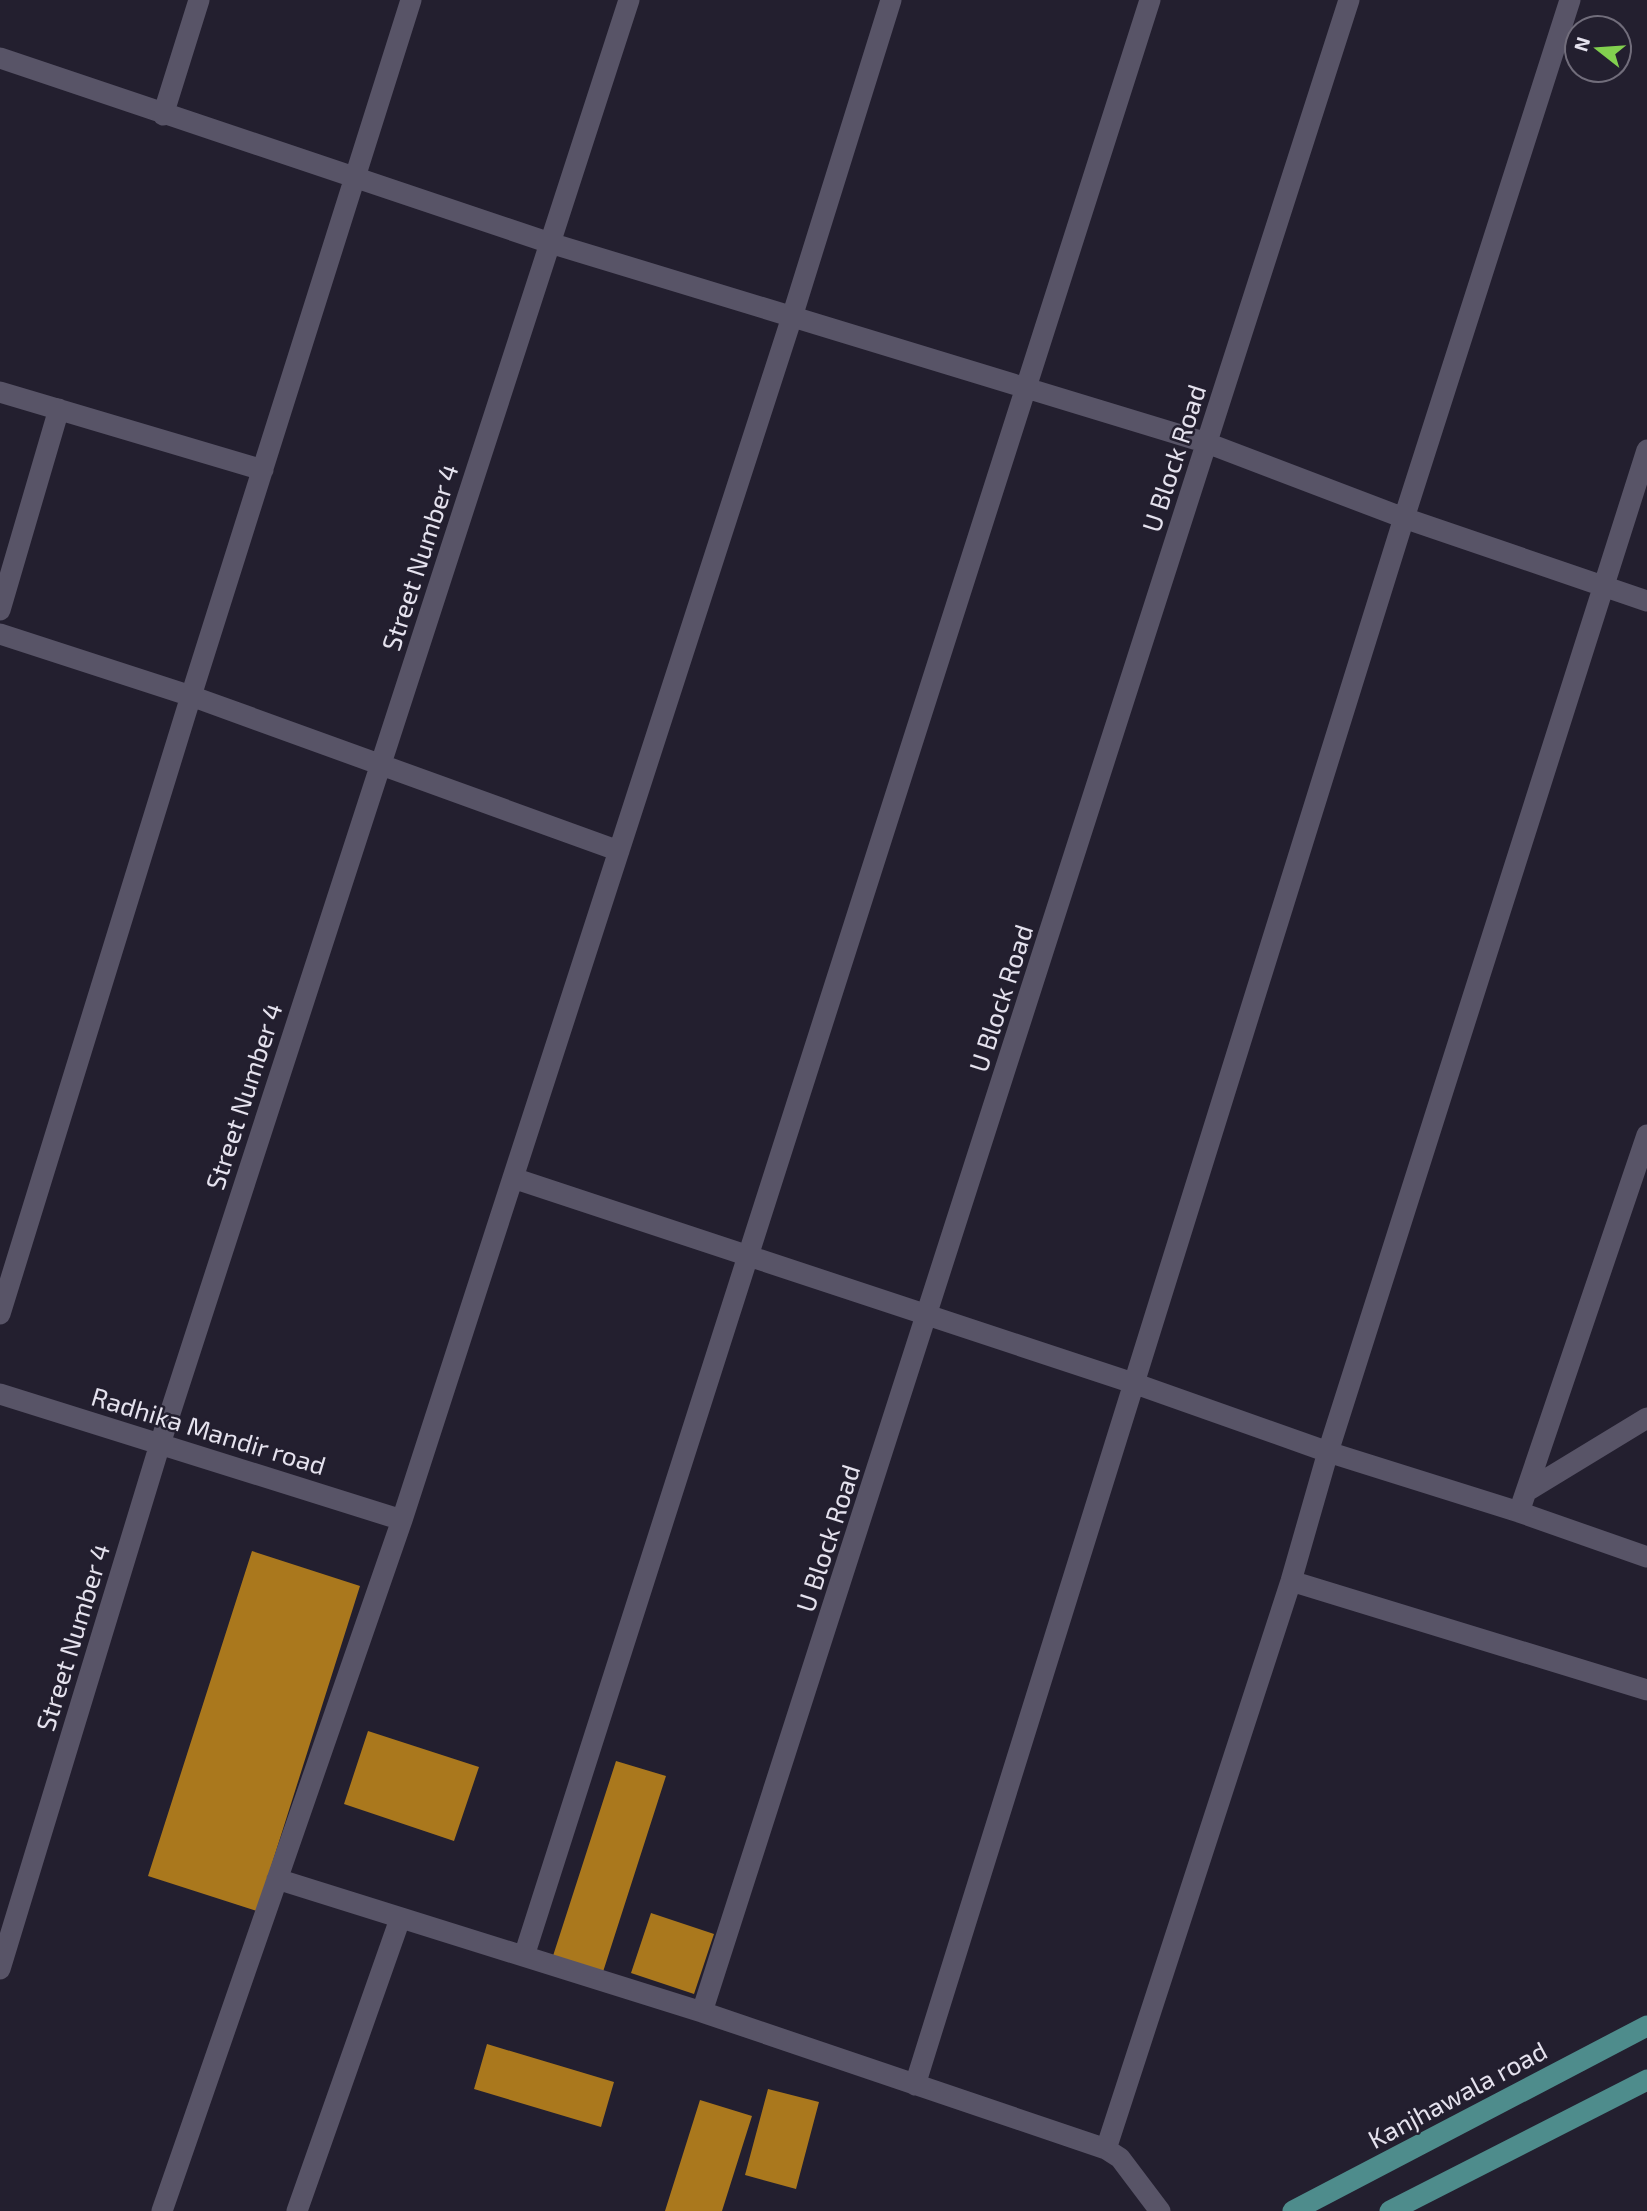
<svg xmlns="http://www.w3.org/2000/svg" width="1647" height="2211" font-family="'Exo 2',sans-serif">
<rect width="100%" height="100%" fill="#231f2f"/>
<path fill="#aa781d" d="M252,1551L360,1586L257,1911L148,1876Z
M368,1731L479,1767L454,1841L344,1804Z
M616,1761L666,1776L602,1975L552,1959Z
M651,1913L714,1934L694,1994L631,1973Z
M487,2044L614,2082L601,2127L474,2089Z
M768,2089L819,2102L796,2189L745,2175Z
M700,2100L752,2116L722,2211H665Z"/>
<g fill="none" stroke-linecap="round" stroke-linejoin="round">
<path stroke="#585467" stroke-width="21" d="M0,58L550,243L1207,443L1404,518L1647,601
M163,115L199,0
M0,392L263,470
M0,610L59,409
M0,634L191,696L619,851
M513,1178L1136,1384L1328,1452L1519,1512L1647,1557
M0,1314L191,696L411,0
M0,1394L402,1520
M1527,1491L1647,1418
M1519,1512L1647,1135
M1291,1581L1647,1690
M277,1879L702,2012L1106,2149L1120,2158L1160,2211
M524,1956L1150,0
M0,1969L160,1444L629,0
M702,2012L1349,0
M915,2085L1404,518L1570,0
M1106,2149L1291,1581L1328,1452L1647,450
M162,2211L402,1520L792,317L891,0
M297,2211L400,1919"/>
<path stroke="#4e8c8c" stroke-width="21" d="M1293,2211L1647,2026
M1390,2211L1647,2080"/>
</g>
<g text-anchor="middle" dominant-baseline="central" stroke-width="5" stroke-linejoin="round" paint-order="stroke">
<g font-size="26" fill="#e5e2ee" stroke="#231f2f">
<text transform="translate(1173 458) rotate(-72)">U Block Road</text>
<text transform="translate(419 557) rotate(-72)">Street Number 4</text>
<text transform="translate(1000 998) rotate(-72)">U Block Road</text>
<text transform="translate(243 1096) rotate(-72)">Street Number 4</text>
<text transform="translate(209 1430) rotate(17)">Radhika Mandir road</text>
<text transform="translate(827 1538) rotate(-72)">U Block Road</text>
<text transform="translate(72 1637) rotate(-73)">Street Number 4</text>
<text transform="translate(1457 2094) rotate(-28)">Kanjhawala road</text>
</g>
</g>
<g transform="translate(1598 49) rotate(287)"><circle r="33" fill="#231f2f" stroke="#716d7b" stroke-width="2"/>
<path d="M0-5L12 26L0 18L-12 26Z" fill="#82d04f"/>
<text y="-10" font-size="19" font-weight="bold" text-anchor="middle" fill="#e5e2ee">N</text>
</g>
</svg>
